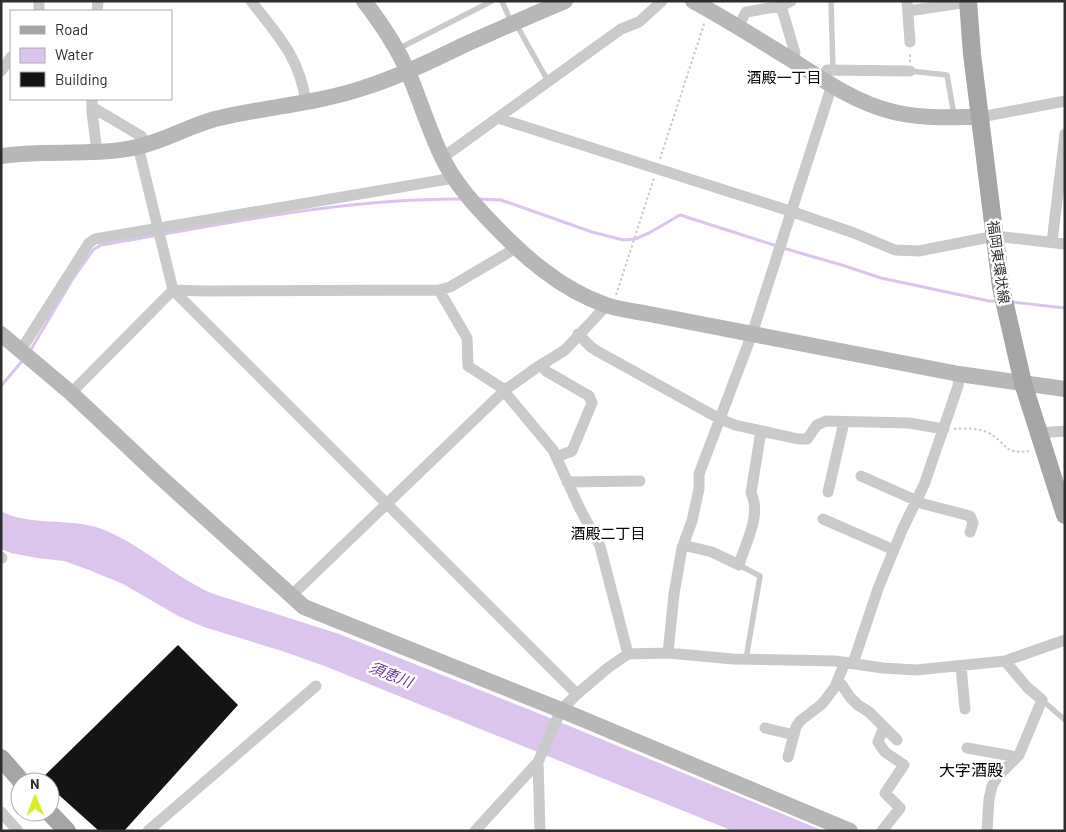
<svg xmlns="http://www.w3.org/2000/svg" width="1066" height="832" font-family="Barlow,'Noto Sans JP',sans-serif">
<rect width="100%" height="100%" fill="#fff"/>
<path fill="#dbc5ed" d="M1,511C27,526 69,518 99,528C139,542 171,575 211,593L339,634L550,718L824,831H733L327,667L285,652L204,627L180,617L123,584L89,570L64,561L37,558L11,553L1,549Z"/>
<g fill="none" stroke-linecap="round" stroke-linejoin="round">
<path stroke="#dbc5ed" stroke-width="3" d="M478,199L501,200L592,232L623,240L635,239L649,233L680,215L777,246
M783,248L845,266L881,278L989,301H999
M1011,302L1065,308
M30,351L72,280L93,250L101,245C221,225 341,198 462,199
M1,386L23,360"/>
</g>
<path fill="#141414" d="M178,645L238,705L124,831H99L50,787V782H38Z"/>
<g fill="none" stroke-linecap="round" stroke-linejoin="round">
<path stroke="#cacaca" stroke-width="2" stroke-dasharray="2.5 2.5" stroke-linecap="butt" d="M910,62V52
M660,159L705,21
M616,295L654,178
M954,429C965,428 979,428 989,433C1007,443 1003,455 1029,451"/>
<path stroke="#cacaca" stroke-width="5.5" d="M502,1L511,22
M831,1L833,70
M516,24L548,81
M398,49L492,1
M910,71L947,75L954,115
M739,565L760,576L746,659
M1042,700L1065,720"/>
<path stroke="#cacaca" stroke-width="11" d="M251,1C278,36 299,56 306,102
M907,1L910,42
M781,6L795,53L792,60
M39,11V1
M97,11L98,1
M908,11L968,2
M738,27L746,12L781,6L791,1
M1,71L11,57
M822,79L827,70L910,71
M92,99V112L97,152
M92,107L141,136L147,143
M981,117L1065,101
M498,118L790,211L854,233L895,250L919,251L995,236L1065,244
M138,146L173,290L577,694
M442,158L621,29L639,22L662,1
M1052,242L1065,134
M439,290L467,338L468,366L505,390L508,396L553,450L580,509L600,546L628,654
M578,334L591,347L597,351L720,419L735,425L798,439H807L817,425L826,421L909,423L944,429
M21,350L89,243L95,239L454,178
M542,364L546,371L589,396L592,403L572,451L556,457
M71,393L173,290L205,291L439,290L450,287L516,248
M1039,433L1065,431
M861,476L924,504L970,516L973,523L970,532
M567,482L640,481
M828,492L844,422
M823,519L894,550
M683,545L712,552L739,565C745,543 762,516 751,493L761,431
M1,557L2,558
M292,595L505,390L536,368L565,350L607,305
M668,653L674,594L682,548L692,521L699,489V474L752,334L832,85
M853,663L879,586L903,528L924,485L958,386L959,374
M961,666L965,709
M837,682L842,685L850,697L858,705L869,712L897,740
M765,728L794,735
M967,748L1012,756L1015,759
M788,757L796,727L800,721L822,704L835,687L845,662
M538,762L540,831
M1,812L18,831
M148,831L316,686
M475,831L538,762L561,710L577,694L609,667L628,654L668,653L733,659L835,661L883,668L916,670L1005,661L1065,640
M882,831L900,808L885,793L904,765L885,752L878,742L884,727
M987,831L989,799L992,786L998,776L1019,755L1042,700L1027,687L1005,661"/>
<path stroke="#b7b7b7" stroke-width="16" d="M364,1C381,23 397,47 408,72C420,100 429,130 442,157C454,182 472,202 490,221C523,256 560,289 606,305C618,309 631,311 644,313L959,374L1065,389
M693,1C728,20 761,41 795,62C825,81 855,102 890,111C919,119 951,117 981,117
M1,156C46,149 92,157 137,147C164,141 189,126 215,119C264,107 315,104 363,88C398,77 431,61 464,45C498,30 531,15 565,1
M1,334L71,393L157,474L304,607L561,710L850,831"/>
<path stroke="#a5a5a5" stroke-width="18" d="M968,1L972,54L1001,287L1023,383L1065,515
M1,758L22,782
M49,812L67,831"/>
</g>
<g text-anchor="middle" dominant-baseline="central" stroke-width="5" stroke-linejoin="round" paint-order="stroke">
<g font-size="14" fill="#2d2d2d" stroke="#fff">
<text transform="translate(999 262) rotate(82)">福岡東環状線</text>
</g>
<g font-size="15" fill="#000" stroke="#fff">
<text x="784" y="77">酒殿一丁目</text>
<text x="608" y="533">酒殿二丁目</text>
</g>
<g font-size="15" font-style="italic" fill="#6a3892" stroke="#fff">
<text transform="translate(391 674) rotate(22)">須恵川</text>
</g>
<g font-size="16" fill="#000" stroke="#fff">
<text x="971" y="769">大字酒殿</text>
</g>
</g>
<rect width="1066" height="832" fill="none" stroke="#2d2d2d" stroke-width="5"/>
<rect x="10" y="10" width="162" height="90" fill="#ffffff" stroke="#ababab"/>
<rect x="20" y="26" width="25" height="8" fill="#a5a5a5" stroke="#ababab"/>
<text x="55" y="35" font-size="15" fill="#2d2d2d">Road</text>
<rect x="20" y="48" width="25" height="15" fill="#dbc5ed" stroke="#ababab"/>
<text x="55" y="60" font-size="15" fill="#2d2d2d">Water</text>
<rect x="20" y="72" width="25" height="15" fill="#141414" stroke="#ababab"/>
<text x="55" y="85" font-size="15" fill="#2d2d2d">Building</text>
<g transform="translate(35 797) rotate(359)"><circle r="24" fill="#ffffff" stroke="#ababab"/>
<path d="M0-4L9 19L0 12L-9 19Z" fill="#daed26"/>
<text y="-8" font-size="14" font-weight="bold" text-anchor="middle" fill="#2d2d2d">N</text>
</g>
</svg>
